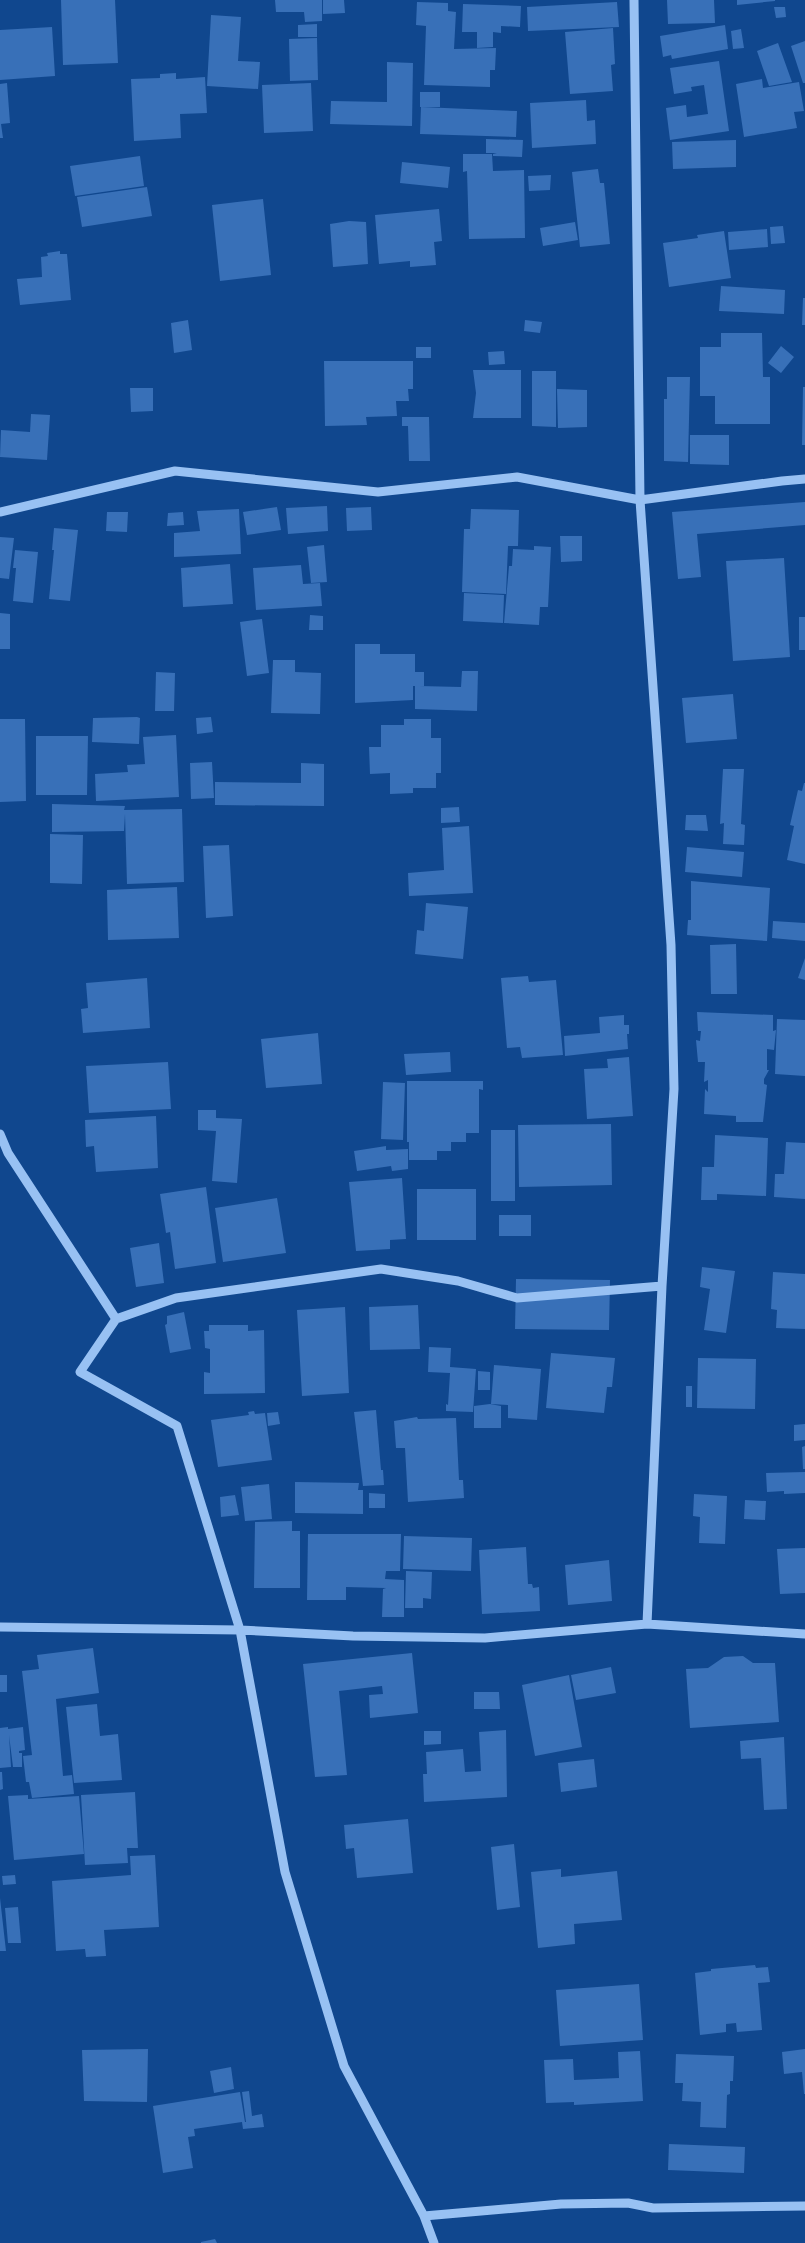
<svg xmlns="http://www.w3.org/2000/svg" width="805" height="2243" font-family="'DM Sans',sans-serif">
<rect width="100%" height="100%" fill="#10478e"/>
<path fill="#3870b8" d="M61,0H115L118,63L63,65Z
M275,0H322V21L305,22L304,12H276Z
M323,0H344L345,13L323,14Z
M667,0H714L715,23L668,24Z
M737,0H775V1L737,5Z
M417,2L448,3V11L456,12L454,49L496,48L495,70H490V87L424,85L426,26L416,25Z
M617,2L619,27L528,31L527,7Z
M463,4L521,6L520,27L501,26V33L493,32V47L477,48V32H462Z
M774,7H785L786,17L776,18Z
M211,15L241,17L238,61L260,62L258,89L207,86Z
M317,24V37H298V25Z
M725,25L728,49L672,59L671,55L663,57L660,36Z
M52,27L55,76L0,80V30Z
M613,28L615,64L611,65L613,91L570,94L565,32Z
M741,29L744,48L733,49L731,31Z
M317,38L318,80L290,81L289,39Z
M805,41V83H803L791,46Z
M778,43L792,82L769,86L757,51Z
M719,61L729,131L670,140L666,108L686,105L687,117L708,114L704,85L691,87L692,91L674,94L670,68Z
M387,62L413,63L412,126L330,124L331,101L387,102Z
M176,73V79L205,77L207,113L180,114L181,138L134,141L131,79L160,78V74Z
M762,79L763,88L799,82L804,111L794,112L797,128L744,137L736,84Z
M7,83L10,123L1,124L3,138H0V84Z
M311,83L313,131L264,133L262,85Z
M420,92H440V107H420Z
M586,100L587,121L595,120L596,144L532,148L530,103Z
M421,107L517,111L516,137L420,134Z
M486,139L523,140L522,157L493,156V154L497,153H486Z
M736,140V167L673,169L672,142Z
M463,154H492L493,171L524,170L525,238L469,239L467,171L463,172Z
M140,156L144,186L75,196L70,166Z
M402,162L450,167L448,188L400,183Z
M598,169L600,183H604L610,244L580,247L572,172Z
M551,175L550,190L529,191L528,176Z
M147,187L152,216L82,227L77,197Z
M263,199L271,275L220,281L212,205Z
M439,209L442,241L434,242L436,265L410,267V261L379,264L375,215Z
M349,221L366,222L368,264L333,267L330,224Z
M575,222L578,240L543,246L540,228Z
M783,226L785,243L771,244L770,227Z
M767,229L768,247L729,250L728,232Z
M724,231L731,278L669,287L663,243L698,238L697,235Z
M60,251V254H67L71,300L20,305L17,279L42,277L41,257L48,256L47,253Z
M721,286L785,290L784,314L719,311Z
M803,298H805V325H802Z
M188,320L192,350L174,353L171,323Z
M525,320L542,322L540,333L524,331Z
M721,333H762L763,377H770V424H715V396H700V347H721Z
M781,346L794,357L781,373L768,363Z
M416,347H431V358H416Z
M504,351L505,364L489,365L488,352Z
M324,361H413V389H408L409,401H396L397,416L366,417L367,425L325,426Z
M473,370H521V418H473L476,393Z
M532,371H556V427L532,426Z
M667,377H690L688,462L664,461V399H667Z
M803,387H805V445H802Z
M130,388H153V411L131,412Z
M557,389L587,390V427L558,428Z
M31,414L50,415L47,460L0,457L1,430L30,432Z
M402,417H429L430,461H409L408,426H402Z
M690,435H729V465L690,464Z
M805,502V525L697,534L701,577L678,579L672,512Z
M327,506L328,531L288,534L286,508Z
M277,507L281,530L247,535L243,512Z
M371,507L372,530L347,531L346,508Z
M239,509L241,554L174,557V533L200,531L197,511Z
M471,509L519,510L518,546H508L506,594L462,592L464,529H470Z
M107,512H128L127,532L106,531Z
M183,512L184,525L167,526L168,513Z
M54,528L78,530L70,601L49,599L54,550H52Z
M560,536H582V561L561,562Z
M0,537L14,538L9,579L0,578Z
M324,545L327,582L311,583L307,547Z
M534,546L551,547L548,607H540L539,625L504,623L509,566H512L513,549L534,550Z
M15,550L38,552L33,603L13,601L16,568H13Z
M784,558L790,657L733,661L726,561Z
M230,564L233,604L183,607L181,568Z
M301,565L303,584L320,583L322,606L256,610L253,568Z
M464,593L504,595L503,623L463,621Z
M0,613L10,614V649H0Z
M310,615L323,616V630H309Z
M799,617H805V650H799Z
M262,619L269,673L247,676L240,622Z
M355,644H380V654H415V672H424V686H419L461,687L462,671H478L477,711L415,709V686H413V700L355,703Z
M273,660H295V672L321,673L320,714L271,713Z
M156,672L175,673L174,711H155Z
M733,694L737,739L686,743L682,698Z
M137,717L140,718L139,744L92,742L93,718Z
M211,717L213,732L197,734L196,718Z
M0,719H25L26,801L0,802Z
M404,719H431V738H441V773H436V788H413V793L390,794V773L370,774L369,747H381V725H404Z
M176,735L179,797L96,801L95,774L128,772L127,765L145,764L143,737Z
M36,736H88L87,795H36Z
M212,762L214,798L191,799L190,763Z
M301,763L324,764V806L215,805V782L301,783Z
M723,769H744L741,824L745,825L744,845L723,844L724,823L720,824Z
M804,783H805V864L787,860L794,826L790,825L798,790L802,791Z
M52,804L125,806L124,810L182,809L184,882L127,884L125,814L124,831L52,832Z
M459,807L460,822L441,823V808Z
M686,815H706L708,831L685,830Z
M469,826L473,893L409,896L408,873L444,870L442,828Z
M50,834L83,835L82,884L50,883Z
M229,845L233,916L206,918L203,846Z
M687,847L744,852L742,877L685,872Z
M691,881L770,888L767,941L687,935L688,920H691Z
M177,887L179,938L108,940L107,890Z
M426,903L468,907L463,959L415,954L417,930L424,931Z
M773,921L805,923V941L772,938Z
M736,944L737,994H711L710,945Z
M805,958V980L798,978Z
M528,976L529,982L556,980L563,1055L522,1058L520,1047L507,1048L501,978Z
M147,978L150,1028L83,1033L81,1009L88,1008L86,983Z
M697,1012L773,1015V1031L776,1030L774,1050L767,1049V1070H769L764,1079V1084L767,1085L763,1122H736V1116L704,1114L705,1089L708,1092V1080L704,1082L705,1062H698L696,1040L700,1041L701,1031H698Z
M624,1015V1025H629V1034H627L628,1049L565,1056L564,1036L600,1033L599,1017Z
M777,1019L805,1020V1076L775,1074Z
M318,1033L322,1084L266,1088L261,1039Z
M450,1052L451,1072L406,1075L404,1054Z
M629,1057L633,1116L587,1119L584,1069L608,1068L607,1059Z
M168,1062L171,1109L89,1113L86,1066Z
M407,1081H483V1090L479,1089V1133H466V1142H451V1151H437V1160H409V1142H407Z
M383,1082L405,1083L403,1140L381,1139Z
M198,1110H216V1118L242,1119L237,1183L212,1181L216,1131L198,1130Z
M156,1116L158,1168L96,1172L94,1146L86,1147L85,1120Z
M611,1124L612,1185L519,1187L518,1125Z
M491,1130H515V1201H491Z
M715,1135L768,1138L766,1196L717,1194V1200H701L702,1167H714Z
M786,1142L805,1143V1199L774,1197L775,1174H784Z
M386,1146V1150L408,1149V1169L392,1171L391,1166L357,1171L354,1151Z
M402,1178L406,1239L390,1240V1249L356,1251L349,1182Z
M206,1187L216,1263L175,1269L170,1232L166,1233L160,1194Z
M417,1189H476V1240H417Z
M277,1198L286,1253L223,1262L215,1208Z
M499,1215H531V1236H499Z
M159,1243L164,1283L136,1287L130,1248Z
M702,1267L735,1271L726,1333L704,1330L710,1289L700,1287Z
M773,1272L805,1274V1329L776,1328L777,1310L771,1309Z
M516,1279L610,1280L609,1330L515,1329Z
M418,1305L420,1349L370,1350L369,1307Z
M345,1307L349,1393L302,1396L297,1310Z
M184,1312L191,1349L170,1353L165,1325L167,1324V1316Z
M209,1325H248V1331L264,1330L265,1393L204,1394V1372L210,1373V1349L205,1348L204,1331H209Z
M429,1347L451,1348L450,1367L476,1369L473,1412L446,1411V1404L448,1405L450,1373L428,1372Z
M551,1353L615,1358L612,1387H607L604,1413L546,1408Z
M698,1358L756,1359L755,1409L697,1408Z
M494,1365L541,1369L537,1420L508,1418V1405L491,1404Z
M478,1371L490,1372V1390H478Z
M686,1386H692V1407H686Z
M490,1404L501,1406V1428H474V1406Z
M376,1410L381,1470H383L384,1485L363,1486L354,1412Z
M254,1411L255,1414L265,1413L272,1460L218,1467L211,1420L249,1415L248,1412Z
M278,1412L280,1424L268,1426L267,1413Z
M417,1417L418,1419L456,1418L459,1480H463L464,1498L408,1502L405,1448H396L394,1421Z
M805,1424V1440L794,1441V1425Z
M805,1446V1469H803L802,1447Z
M805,1472V1493L784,1494V1491L767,1492L766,1473Z
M295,1482L359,1483L358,1490H363V1514L295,1513Z
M269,1484L272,1519L245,1521L241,1487Z
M369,1493L385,1494V1508H369Z
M694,1494L727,1496L725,1544L699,1543L700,1517L693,1516Z
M235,1495L239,1515L221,1517L220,1497Z
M745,1500L766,1501L765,1520L744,1519Z
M292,1521V1531H300V1588H254L255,1522Z
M308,1534H401L400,1571H386L385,1579L404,1580V1617H382L383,1589L386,1588L346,1587V1600H307Z
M404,1536L472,1538L471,1571L403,1569Z
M526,1547L528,1584H532L533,1588L539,1587L540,1611L482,1614L479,1550Z
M805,1548V1593L780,1594L777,1549Z
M609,1560L612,1601L568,1605L565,1565Z
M406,1571L432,1572L431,1599L423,1598V1608H405Z
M93,1648L99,1693L56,1699L63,1776L72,1775L74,1794L32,1798L29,1782H26L23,1756L32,1755L22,1671L39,1669L37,1655Z
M412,1653L418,1713L370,1718L369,1695L383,1694L382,1686L339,1691L347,1775L315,1777L303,1664Z
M743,1656L753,1663H775L779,1722L690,1728L686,1669L708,1668L724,1657Z
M611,1667L616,1693L576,1700L571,1675Z
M0,1675H7V1692H0Z
M569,1675L582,1747L535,1756L522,1685Z
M474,1692H499L500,1709H474Z
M97,1704L100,1736L118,1734L122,1780L74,1783L66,1707Z
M8,1727V1729L23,1727L25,1750L19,1751V1753H22V1767H13L9,1735L11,1767L0,1768V1728Z
M506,1730L507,1797L424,1802L423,1774H427L426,1752L463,1749L465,1772L481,1771L479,1732Z
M424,1731H441V1744L424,1745Z
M784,1737L787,1809L764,1810L761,1758L741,1759L740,1741Z
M594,1759L597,1787L561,1792L558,1763Z
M0,1772H2L3,1789L0,1790Z
M135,1792L138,1848H127L128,1863L85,1865L81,1795Z
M28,1795V1799L79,1796L84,1854L14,1860L8,1796Z
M408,1819L413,1873L357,1878L354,1848L346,1849L344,1825Z
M514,1844L520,1907L497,1910L491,1847Z
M155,1855L159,1927L104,1930L106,1956L86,1957L85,1949L56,1951L52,1881L131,1875L130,1856Z
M561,1869V1877L617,1871L622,1920L574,1924L575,1944L538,1948L531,1872Z
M15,1875L16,1884L3,1885L2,1876Z
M0,1898L6,1951H0Z
M18,1907L21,1943H8L5,1908Z
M755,1965L756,1968L768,1967L770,1982L758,1983L762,2030L737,2032L736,2023L726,2024V2032L700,2035L695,1973L711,1971V1969Z
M639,1984L643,2040L560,2046L556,1990Z
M148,2049L147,2102L84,2101L82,2050Z
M805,2049V2094H804L802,2072L784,2074L782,2052Z
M640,2051L643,2101L574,2105V2102L546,2103L544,2060L573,2059L574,2080L619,2078L618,2052Z
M676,2054L734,2056L733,2081H730V2094L727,2095L726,2128L700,2127L701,2102L682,2101L683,2083H675Z
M231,2067L234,2089L214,2093L210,2071Z
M249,2091L252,2116L262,2114L264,2127L243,2129L242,2122L194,2129L195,2136L188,2137L193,2168L163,2173L153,2106L240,2092L245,2122H246L242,2092Z
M669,2144L745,2147L744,2173L668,2170Z
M215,2239L217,2243H201V2242Z"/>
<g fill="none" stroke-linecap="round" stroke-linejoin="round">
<path stroke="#98c1f3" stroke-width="9" d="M634,0L640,500L671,945L674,1089L662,1286L647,1624
M0,512L175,471L378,492L517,477L640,500L782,481L805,479
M0,1134L8,1153L116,1319L80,1372L177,1426L240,1630L285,1872L344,2066L424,2216L434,2243
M116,1319L176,1298L381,1269L458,1281L517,1298L662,1286
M0,1627L240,1630L353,1636L485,1638L647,1624L805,1634
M424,2216L561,2204L628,2203L653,2208L805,2206"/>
</g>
</svg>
